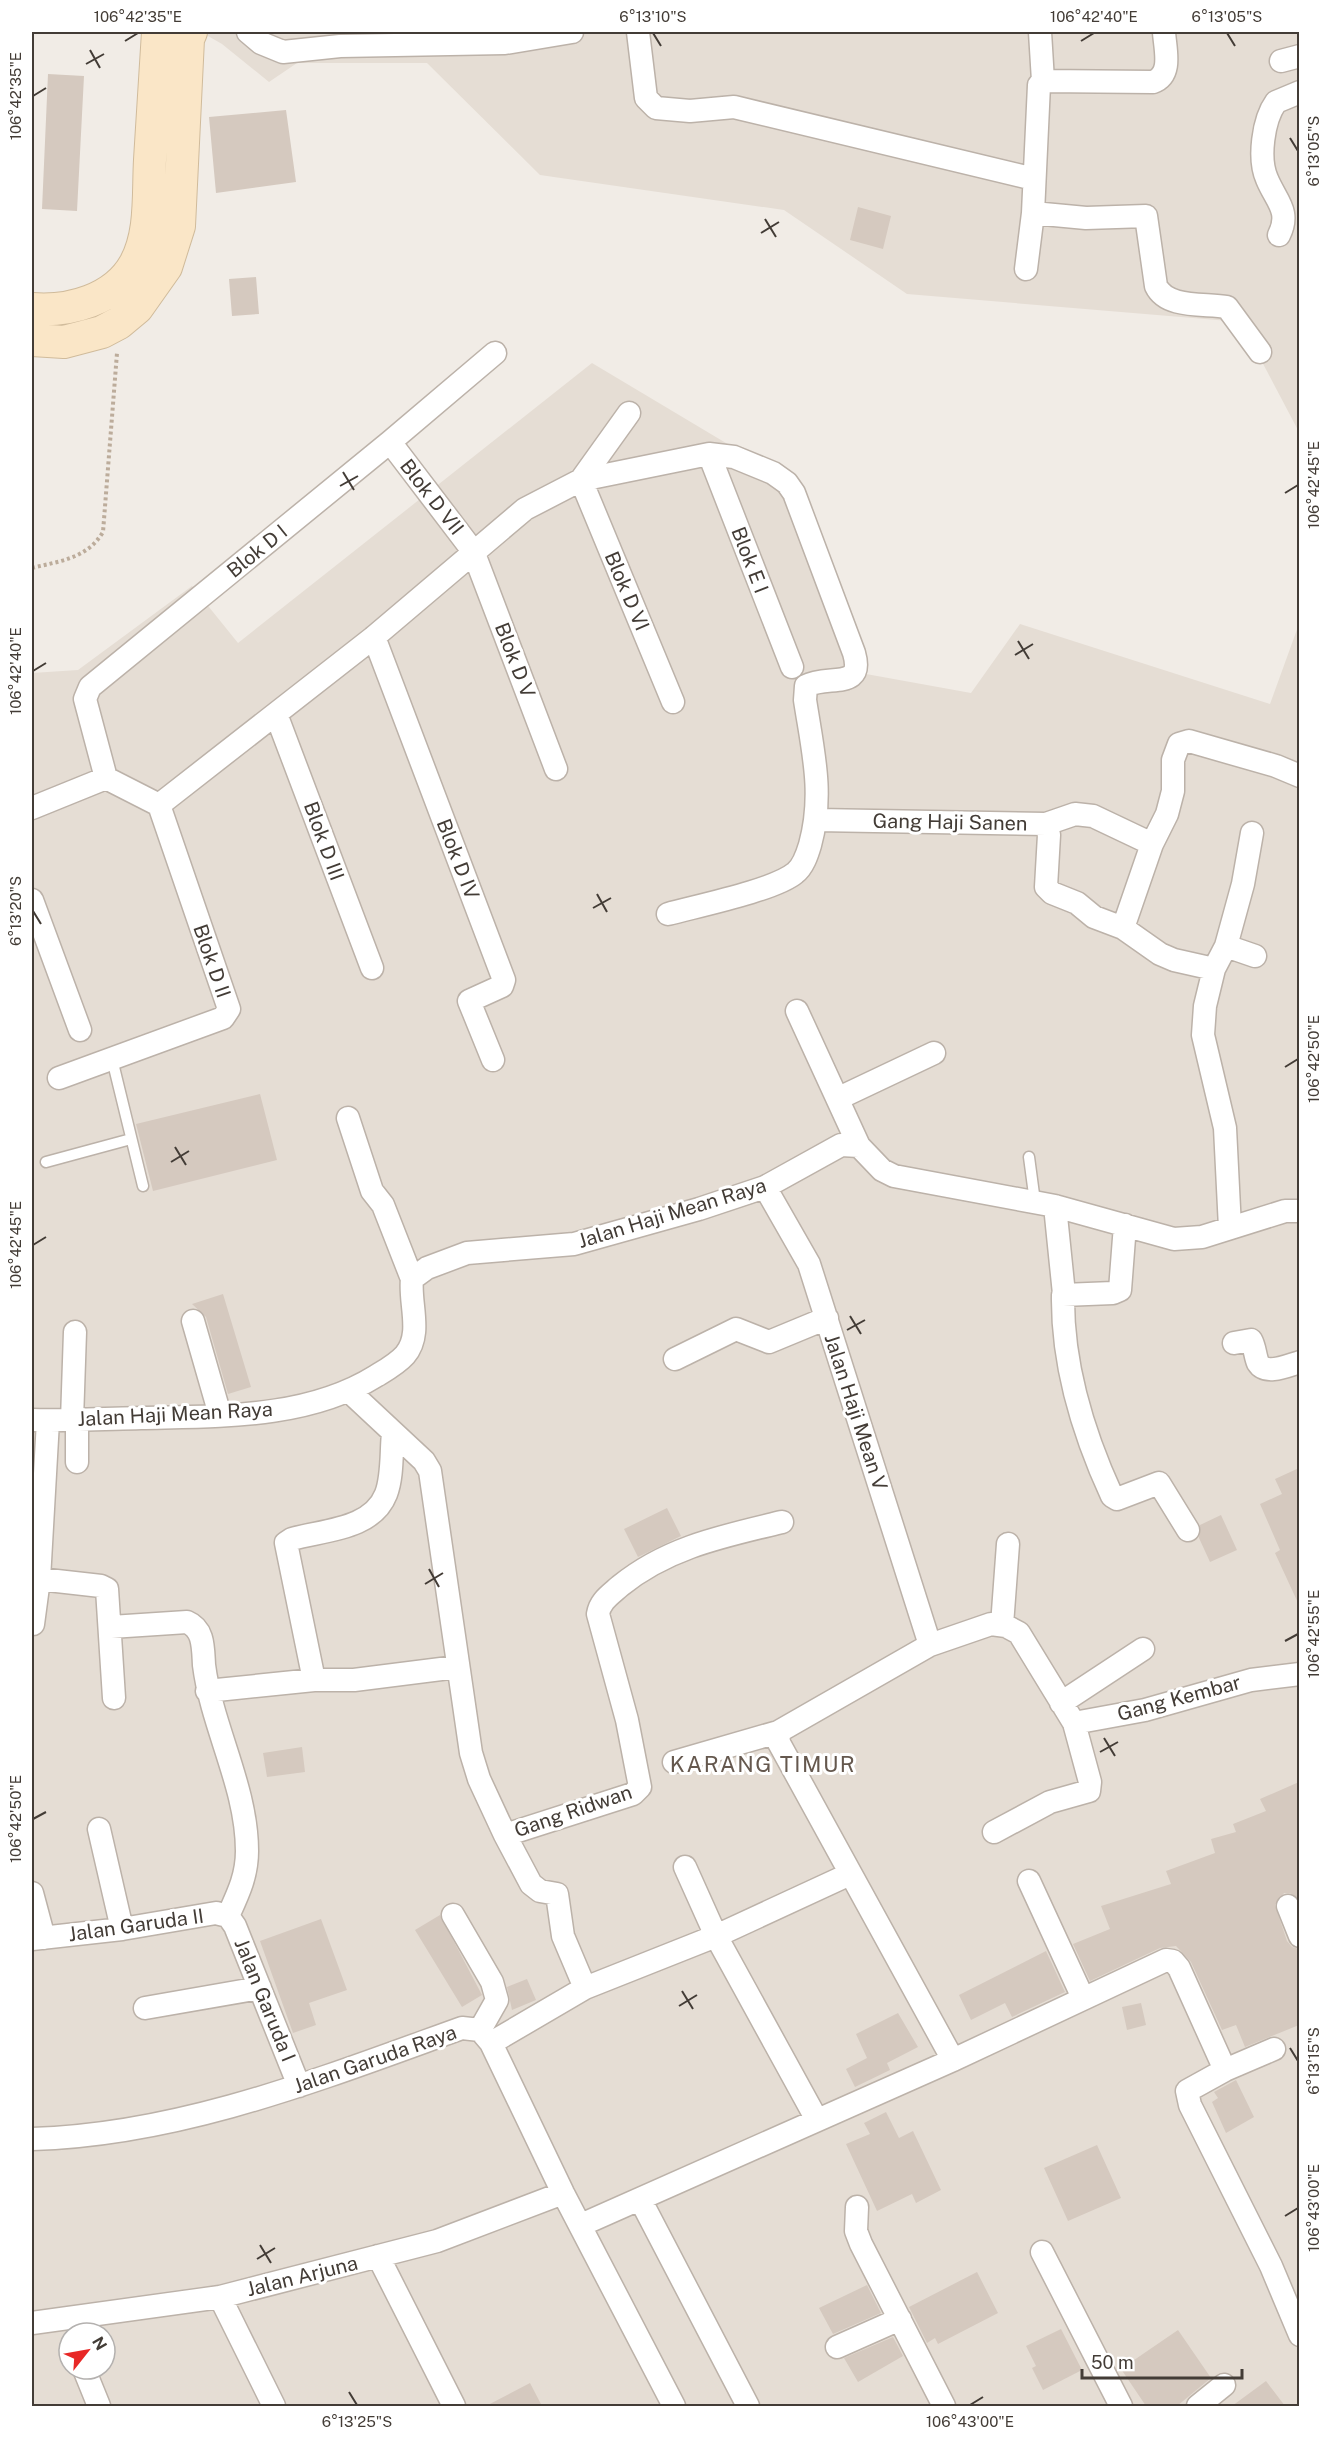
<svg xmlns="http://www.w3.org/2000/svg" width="1331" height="2438" font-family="'Public Sans',sans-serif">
<rect width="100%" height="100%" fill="#f1ece6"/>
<path fill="#e5ddd4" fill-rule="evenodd" d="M201,32H1299V432L1241,322L907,294L784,210L540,175L427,63H297L269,82L222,44Z
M592,363L791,482L855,672L971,693L1020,624L1270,704L1299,624V2406H32V673L78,670L192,586L238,643ZM69,2333H105V2369H69Z"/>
<path fill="#d5c9bf" d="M48,74L84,76L77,211L42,209Z
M286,110L296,182L216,193L209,117Z
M858,207L891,216L883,249L850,240Z
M256,277L259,314L232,316L229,279Z
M260,1094L277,1160L153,1191L136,1124Z
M223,1294L251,1387L228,1394L206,1317L192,1304Z
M1299,1468V1605L1275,1553L1280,1550L1260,1504L1282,1494L1275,1479Z
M667,1508L681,1536L638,1557L624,1529Z
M1221,1515L1237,1550L1210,1562L1199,1538L1200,1525Z
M302,1747L305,1772L267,1777L263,1753Z
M1299,1782V1899L1290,1893H1284L1275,1905L1287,1941L1292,1947L1299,1949V2025L1245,2047L1236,2025L1222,2030L1191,1962L1176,1946L1160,1948L1090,1981L1073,1944L1110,1929L1101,1906L1171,1884L1166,1871L1215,1853L1211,1839L1236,1832L1233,1824L1266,1811L1260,1799Z
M440,1915L482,1995L462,2007L415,1930Z
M321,1919L347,1990L309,2003L316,2025L293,2033L260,1941Z
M1046,1951L1065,1992L1012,2017L1005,2003L971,2020L959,1995Z
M527,1979L536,2000L512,2010L507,1987Z
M1141,2003L1146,2025L1127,2030L1122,2007Z
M898,2013L918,2047L887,2063L890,2070L855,2087L846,2069L867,2058L856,2034Z
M1236,2080L1254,2117L1226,2133L1212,2102L1218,2098L1214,2092Z
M886,2112L899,2138L913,2131L941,2190L916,2203L912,2194L877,2211L846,2144L870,2134L864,2123Z
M1097,2145L1121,2198L1068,2221L1044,2168Z
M977,2272L998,2313L938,2344L935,2338L927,2343L909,2307Z
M867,2285L881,2313L833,2334L819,2308Z
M1061,2329L1082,2370L1043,2390L1032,2368L1036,2366L1026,2346Z
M1178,2330L1211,2378L1177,2406H1146L1121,2369Z
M893,2337L903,2356L858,2382L844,2358Z
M1266,2381L1285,2406H1232Z
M530,2383L542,2406H486Z"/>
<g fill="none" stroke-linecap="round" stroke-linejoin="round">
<g stroke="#bcb2a9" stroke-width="13">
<path id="lane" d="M112,1059L143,1186
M1029,1157L1035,1202
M46,1162L131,1139"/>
</g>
<g stroke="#bcb2a9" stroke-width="25">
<path id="street" d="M248,32L261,43L283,52L340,46L505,43L572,32
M638,32L646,98L656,108L690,111L734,107L1034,179
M1040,32L1043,81
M1281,61L1300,56
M1033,213L1086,218L1146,216L1156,286C1167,309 1205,303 1227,307L1260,352
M1279,235C1291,211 1276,201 1267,179C1258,159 1263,120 1276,102L1300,92
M1026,269L1033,213L1039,85L1043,81L1153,82C1173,75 1165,49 1164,32
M390,442L473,551L556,769
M709,454L792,667
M374,637L504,980L502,986L469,1001L493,1060
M276,714L372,968
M106,778L85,699L90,687L390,442L495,353
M106,778L159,805
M159,805L374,637L525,509L581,480L629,413
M32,808L106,778
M817,820L1046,824L1049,835L1046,887L1052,893L1077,903L1094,917L1123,928L1160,954L1174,960L1214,969
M1046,824L1075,814L1093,816L1152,844
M32,900L80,1030
M668,914C697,906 775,890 795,873C803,867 807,855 810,845C824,794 813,752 805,700L806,686C828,674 865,691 854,653L794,493L787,483L773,473L734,457L709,454L581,480L673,702
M1123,928L1152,844L1167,814L1173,791V760L1179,744L1189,741L1276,766L1300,776
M1226,946L1255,956
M797,1011L859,1146
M59,1078L223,1018L229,1009L159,805
M839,1098L934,1053
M348,1118L372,1191L383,1205L412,1279
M765,1187L809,1264L930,1645
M1055,1206L1064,1294
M1125,1225L1120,1290L1113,1293L1063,1295C1062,1365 1083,1433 1112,1496L1117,1499L1159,1483L1188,1530
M1230,1228L1225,1128L1203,1035L1205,1006L1214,969L1226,946L1243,884L1252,833
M193,1321L220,1415
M1234,1343L1251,1340C1255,1347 1255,1356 1258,1363C1266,1376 1289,1365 1300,1362
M675,1359L736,1329L769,1342L827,1318
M350,1392L424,1461L430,1471L471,1753L479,1779L505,1835L531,1884L540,1891L557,1894L563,1936L585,1988
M32,1420C68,1421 105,1419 141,1418C219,1416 307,1419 376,1376C386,1370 397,1364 405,1355C423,1334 409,1303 412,1279L427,1268L467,1253L574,1244L699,1209L765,1187L841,1145L859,1146L882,1170L894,1176L1055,1206L1174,1239L1202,1237L1285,1211H1300
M72,1420L75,1332
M77,1462V1420
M39,1579L101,1586L107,1589L114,1698
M33,1624L39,1579L48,1421
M1002,1625L1008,1544
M111,1627L187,1622C204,1629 203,1648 204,1665C212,1728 247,1787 247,1851C247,1876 238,1894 228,1916
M314,1680L286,1543L292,1539C323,1530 372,1530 386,1494C393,1476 391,1451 393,1433
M207,1691L314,1680H354L457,1667
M1061,1703L1143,1649
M778,1732L779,1743L953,2060
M674,1762L778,1732L930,1645L991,1624L1006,1626L1019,1633L1074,1723L1145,1710L1251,1680L1300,1674
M99,1829L122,1929
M994,1832L1050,1802L1089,1791L1090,1782L1074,1723
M505,1835L633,1794L640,1787L627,1720L598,1614C600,1601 610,1595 620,1586C668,1547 724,1536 782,1522
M685,1867L716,1936L817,2120
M1029,1881L1083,1998
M32,1893L44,1938
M1288,1906L1300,1936
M453,1915L492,1982L497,2000L480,2030
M228,1916L235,1926L299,2086
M32,1939L122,1929L216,1913L228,1916
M145,2008L260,1988
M491,2043L585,1988L716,1936L850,1874
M1274,2049L1225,2070L1187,2091L1190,2105L1271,2266L1300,2335
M32,2139C180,2135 323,2078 462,2028L480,2030L491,2043L563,2193L674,2406
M640,2199L748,2406
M857,2207L856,2231L861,2244L944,2406
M581,2225L953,2060L1166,1960L1173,1961L1179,1968L1225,2070
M1042,2252L1121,2406
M378,2256L454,2406
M220,2297L274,2406
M32,2323L220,2297L437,2241L563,2193
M837,2347L900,2319
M84,2369L99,2406
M1198,2406L1224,2385"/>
</g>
<g stroke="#d0bb9b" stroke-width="34">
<path id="secondary" d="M32,309C69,312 115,300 135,264C152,233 148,194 150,160C153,117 155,74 158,32
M32,340L64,342L102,332L119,323L137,308L166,267L179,226L188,39L191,32"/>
</g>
<path stroke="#bcac9b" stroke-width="4" stroke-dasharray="3 3" stroke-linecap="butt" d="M32,568C59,561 87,559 103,532L117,353"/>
<use href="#lane" stroke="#fff" stroke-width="10"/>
<use href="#street" stroke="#fff" stroke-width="22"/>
<use href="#secondary" stroke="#fae6c7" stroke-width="32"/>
</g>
<path fill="none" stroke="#433c36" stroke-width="2" d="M653,33L661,46M1227,33L1235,46M125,41L138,33M1081,41L1094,33M90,50L100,68M86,64L104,54M33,96L46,88M1290,138L1298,151M765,219L776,237M761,233L779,222M343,472L354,490M340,486L358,476M1285,493L1298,485M1018,641L1029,659M1015,655L1033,644M33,671L46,663M597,894L607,912M593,908L611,898M33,911L41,924M1285,1067L1298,1059M175,1147L186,1165M171,1162L189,1151M33,1245L46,1237M850,1316L861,1334M847,1330L865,1320M429,1569L439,1587M425,1584L443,1573M1285,1641L1298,1634M1104,1738L1115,1756M1100,1752L1118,1742M33,1819L46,1812M682,1991L693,2009M679,2006L697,1995M1290,2048L1298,2061M1285,2216L1298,2208M260,2245L271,2263M257,2259L275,2248M349,2392L357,2405M970,2405L983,2397"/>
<g text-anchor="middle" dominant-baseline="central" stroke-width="6" stroke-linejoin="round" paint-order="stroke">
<g font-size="20" fill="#433c36" stroke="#fff">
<text transform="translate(432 497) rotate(52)">Blok D VII</text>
<text transform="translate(257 551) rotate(-39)">Blok D I</text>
<text transform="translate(750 560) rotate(69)">Blok E I</text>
<text transform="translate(627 591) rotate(67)">Blok D VI</text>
<text transform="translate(515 660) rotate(69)">Blok D V</text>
<text transform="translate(950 822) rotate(1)">Gang Haji Sanen</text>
<text transform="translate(324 841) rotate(70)">Blok D III</text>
<text transform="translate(458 859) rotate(69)">Blok D IV</text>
<text transform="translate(212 961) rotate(71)">Blok D II</text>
<text transform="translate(672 1213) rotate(-17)">Jalan Haji Mean Raya</text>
<text transform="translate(856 1412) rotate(72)">Jalan Haji Mean V</text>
<text transform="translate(175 1414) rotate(-3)">Jalan Haji Mean Raya</text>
<text transform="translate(1179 1698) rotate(-15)">Gang Kembar</text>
<text transform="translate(573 1811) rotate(-19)">Gang Ridwan</text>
<text transform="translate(136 1925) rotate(-8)">Jalan Garuda II</text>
<text transform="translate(265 2000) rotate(68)">Jalan Garuda I</text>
<text transform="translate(375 2059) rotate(-19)">Jalan Garuda Raya</text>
<text transform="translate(302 2276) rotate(-14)">Jalan Arjuna</text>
</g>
<g font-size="22" letter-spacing="1.5" fill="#65584e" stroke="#fff">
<text x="763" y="1764">KARANG TIMUR</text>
</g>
</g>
<rect width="1331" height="2438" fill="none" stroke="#ffffff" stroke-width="66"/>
<g transform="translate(87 2351) rotate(59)"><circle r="28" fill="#ffffff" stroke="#b4b1af" stroke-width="1.5"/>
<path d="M0-4.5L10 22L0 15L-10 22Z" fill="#e82826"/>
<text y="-9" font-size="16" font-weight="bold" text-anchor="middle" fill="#433c36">N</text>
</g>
<path d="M1082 2369v9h160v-9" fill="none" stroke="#433c36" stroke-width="3"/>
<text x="1091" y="2369" font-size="18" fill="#433c36" stroke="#ffffff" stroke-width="4.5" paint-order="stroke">50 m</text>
<rect x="33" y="33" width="1265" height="2372" fill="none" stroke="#433c36" stroke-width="2"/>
<g font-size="15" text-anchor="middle" fill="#433c36">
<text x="138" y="22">106°42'35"E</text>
<text x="653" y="22">6°13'10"S</text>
<text x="1094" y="22">106°42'40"E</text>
<text x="1227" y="22">6°13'05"S</text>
<text transform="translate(16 96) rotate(-90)" y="5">106°42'35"E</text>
<text transform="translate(1314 151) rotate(-90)" y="5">6°13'05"S</text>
<text transform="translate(1314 485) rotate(-90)" y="5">106°42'45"E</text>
<text transform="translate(16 671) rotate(-90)" y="5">106°42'40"E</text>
<text transform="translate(16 911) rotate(-90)" y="5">6°13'20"S</text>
<text transform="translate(1314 1059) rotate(-90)" y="5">106°42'50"E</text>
<text transform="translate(16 1245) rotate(-90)" y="5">106°42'45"E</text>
<text transform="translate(1314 1634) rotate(-90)" y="5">106°42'55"E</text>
<text transform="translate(16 1819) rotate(-90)" y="5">106°42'50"E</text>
<text transform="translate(1314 2061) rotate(-90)" y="5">6°13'15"S</text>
<text transform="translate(1314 2208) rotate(-90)" y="5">106°43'00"E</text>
<text x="357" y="2427">6°13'25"S</text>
<text x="970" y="2427">106°43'00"E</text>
</g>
</svg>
